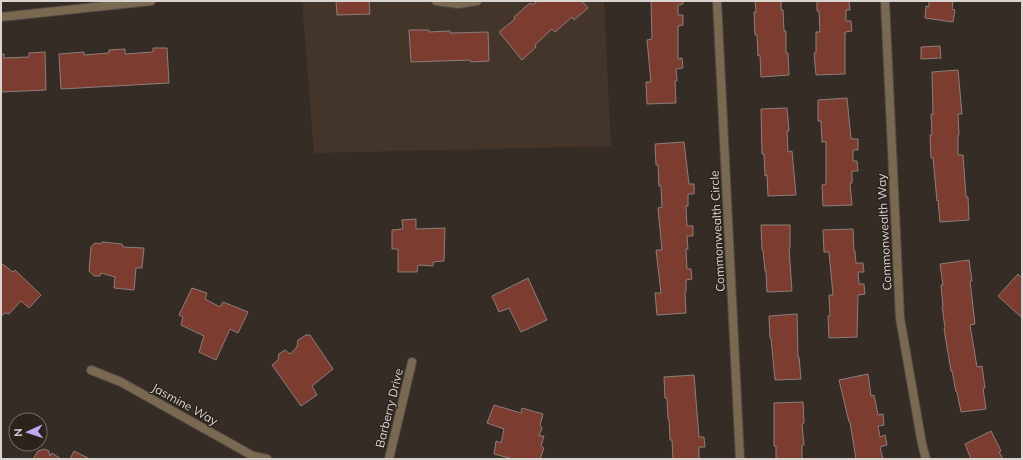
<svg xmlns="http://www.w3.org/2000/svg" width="1023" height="460" font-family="Mulish,sans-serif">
<rect width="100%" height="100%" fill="#362c26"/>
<path fill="#44352b" d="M302,1H604L611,146L314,153Z"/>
<path fill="#7c3c30" stroke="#8c7e7b" d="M336,1H369L370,14L337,15Z
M538,1H582L588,8L574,20L572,17L555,32L552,29L535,45L536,47L522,60L499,32L515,19L514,17L530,3L532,5Z
M651,1H683V4L678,5V15H683V25L678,26V59L682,58L683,68L676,69L677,81H675L676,103L647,104L646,82H651L647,40L652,39Z
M755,1H781V10H783L784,31H786V53H788L789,75L761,77L760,55L758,56L757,35H755L754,12H756Z
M817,1H849L850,10H846V21H851L852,31L845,32V74L816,75L814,53H816V32H820L819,11H817Z
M929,1H953L952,9L955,10L953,22L925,18L926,6L929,7Z
M409,30H429V32L450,31V33L488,32L489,61L471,62L470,60L411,62Z
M940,46L941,58L921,59V47Z
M153,48H167L169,83L61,89L59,54L84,52V55L109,53V50L125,49V54L153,52Z
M45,52L46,90L1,92V54H4V58L29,57V53Z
M958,70L962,114H958L959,135H958V155H963L966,197H968L969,220L940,222L938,200L937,201L933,158H931L930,135H932L931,114L933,115L932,72Z
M847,98L851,139H858V150H853V161H857L858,171H852V183H850L852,205L823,206L822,185L826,184V142H822L821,121H818V100Z
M787,108L789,131H787L788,152L792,151L796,195L768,196L767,175L765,176L764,154H762L761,109Z
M684,142L689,184H694V194H688V206H686L687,226H693V236H687L688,249H686L687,269H691L692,279L686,280V292H685L686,313L657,315L655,293H661L656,250H662L658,208L662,207L661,186H659L658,165H656L655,144Z
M416,219V229L445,228L444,261L433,262V266L418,265L417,272H398V249H392V230L403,229L402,220Z
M761,225H790V248H789L792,291L767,292L766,271H765L763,250H762Z
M853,229L854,251H855L856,263H863L864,272H858L859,284H864L865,294L858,295L857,337L829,338L828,316H830L829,295H833L829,252H824L823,230Z
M102,242L122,244L123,247L144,248L142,268H136L134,290L114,288L115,277L101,273L100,276H94L89,271L91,247L95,243L101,244Z
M969,260L972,281H970L975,324L970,325L977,367L982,366L985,388H983L986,409L961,412L957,392H956L952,371H951L944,329L945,328L942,306H943L941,285H943L940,264Z
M1,263L13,272L15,270L41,295L29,308L21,301L9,314L5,313L1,316Z
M1018,274L1022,278V318L998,296Z
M528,278L547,320L521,332L509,308L499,312L492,296Z
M192,288L207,293L205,299L220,307L223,302L248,312L238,333L230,329L216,360L199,352L204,336L181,325L183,317L179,315Z
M797,314L798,357H799L801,379L775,380L771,338H770L769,316Z
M306,335H310L333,369L312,386L317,395L301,406L272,365L278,360L279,354L285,350L290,354L297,347L298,340Z
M868,374L871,396L874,395L878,415L883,414L884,425L878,426L880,437L885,435L887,445L880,447L883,459H856L850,422H849L839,380Z
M694,375L699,437H704L705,447H699V459H704H673L672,440H670L669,419H668L667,398H665L664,377Z
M803,402L804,423L802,424L804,445H802V459H776V446H774V403Z
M494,405L521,413L522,408L543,414L540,425L542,428L539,436H544L541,446L544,448L540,459H513L494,454L496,441L501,443L504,429L487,423Z
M991,431L1001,451L999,452L1003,459H971L965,444Z
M44,449L49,451L50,456L52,453L61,459H33L38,451Z
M74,451L90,459H70Z"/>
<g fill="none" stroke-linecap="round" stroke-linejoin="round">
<g stroke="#544a45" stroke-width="10">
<path id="minor" d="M436,1L458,4L477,1
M717,1L740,459
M885,1L900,318L922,444L926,459
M1,17L151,1
M91,370L121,382L253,456L267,459
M389,459L412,362"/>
</g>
<use href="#minor" stroke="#796950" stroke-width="8"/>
</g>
<g text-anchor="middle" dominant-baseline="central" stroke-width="3" stroke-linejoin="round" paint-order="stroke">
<g font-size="12" fill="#dbd5d1" stroke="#2c231d">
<text transform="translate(717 231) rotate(-93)">Commonwealth Circle</text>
<text transform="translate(884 232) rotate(-93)">Commonwealth Way</text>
<text transform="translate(185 404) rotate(29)">Jasmine Way</text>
<text transform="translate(389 408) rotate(-76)">Barberry Drive</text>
</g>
</g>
<rect width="1023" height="460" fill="none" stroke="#dbd5d1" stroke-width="4"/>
<g transform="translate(28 432) rotate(267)"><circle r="19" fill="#2c231d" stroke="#726a65"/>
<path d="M0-3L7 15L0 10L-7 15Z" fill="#c2a8f2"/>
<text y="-6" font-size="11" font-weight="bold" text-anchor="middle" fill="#dbd5d1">N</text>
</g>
</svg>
